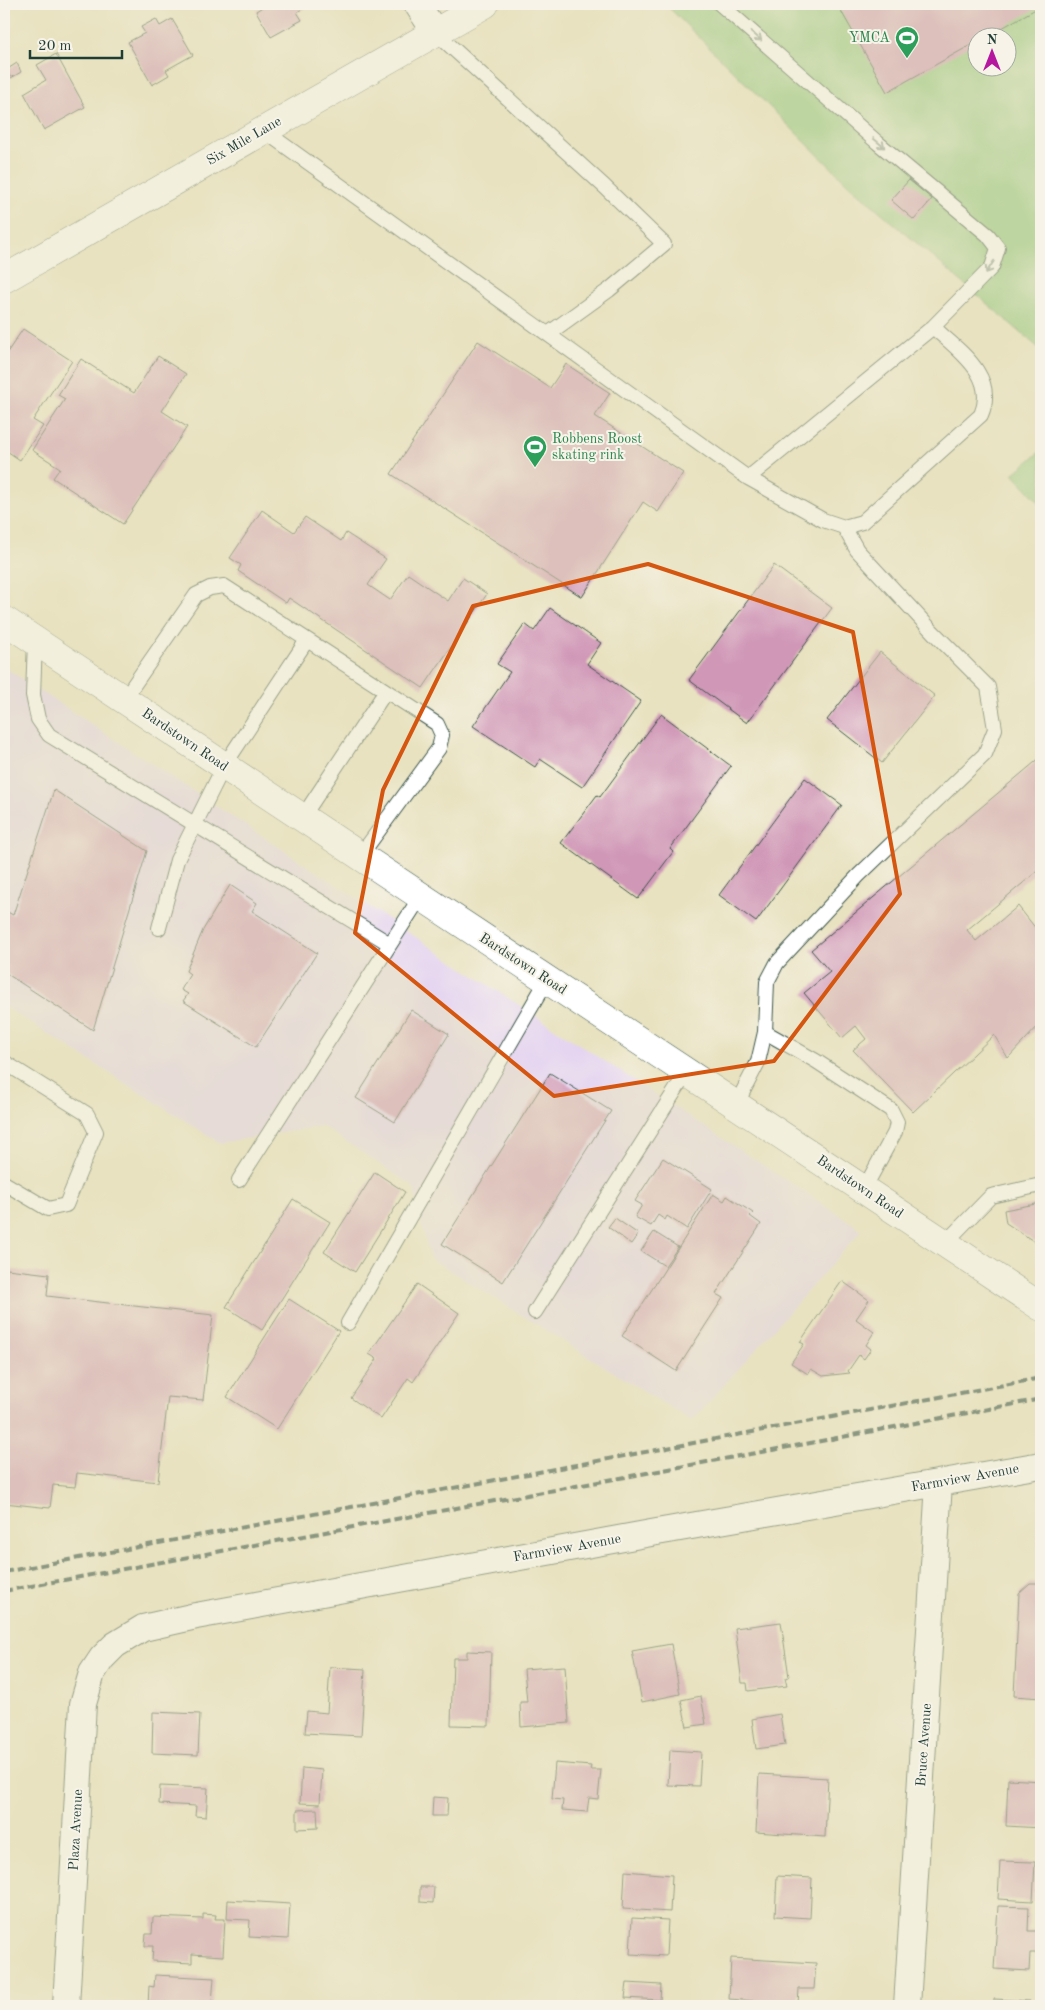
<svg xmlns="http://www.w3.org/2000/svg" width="1045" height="2010" font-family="'Old Standard TT',serif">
<rect width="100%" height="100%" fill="#f7f3e8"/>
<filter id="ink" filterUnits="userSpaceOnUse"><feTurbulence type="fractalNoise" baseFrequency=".02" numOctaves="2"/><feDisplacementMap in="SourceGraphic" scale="10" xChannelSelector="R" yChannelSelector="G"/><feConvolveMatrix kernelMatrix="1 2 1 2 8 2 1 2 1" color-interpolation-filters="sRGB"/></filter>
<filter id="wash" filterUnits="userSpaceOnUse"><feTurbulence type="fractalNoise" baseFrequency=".0096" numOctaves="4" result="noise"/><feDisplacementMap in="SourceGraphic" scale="20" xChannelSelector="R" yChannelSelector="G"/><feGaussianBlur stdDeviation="1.12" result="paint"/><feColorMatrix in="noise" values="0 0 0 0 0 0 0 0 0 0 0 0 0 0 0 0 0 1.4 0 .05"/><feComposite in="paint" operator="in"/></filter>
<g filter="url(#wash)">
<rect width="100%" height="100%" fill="#e8e2c0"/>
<path fill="#e4d3f2" d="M4,667L862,1230L692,1421L430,1258L413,1186L322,1126L220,1143L4,1006Z"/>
<path fill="#8bc67a" stroke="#558257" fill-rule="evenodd" d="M665,4H1041V350L848,184ZM978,38H1008V68H978Z
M1041,451V504L1013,474Z"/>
<g id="blocks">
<path fill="#d097b7" d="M267,4H311L297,12L302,20L271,37L256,11Z
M837,4H1041V6L984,38H978V41L887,92Z
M156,19L160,26L172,19L193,55L166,70L169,75L152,85L128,42L145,33L141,27Z
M56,54L85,107L44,130L24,93L46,80L37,65Z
M17,63L21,72L11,78L6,70Z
M909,180L932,199L914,220L891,200Z
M23,329L72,361L33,420L43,426L20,460L4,449V357Z
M478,341L550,388L566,364L610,393L595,416L683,473L658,512L643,502L582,597L391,474Z
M158,356L186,374L162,411L187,427L123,524L53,478L60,468L32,450L65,399L58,395L81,359L134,393Z
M262,510L294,532L305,517L341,541L346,533L386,559L368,585L390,600L408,574L448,601L463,578L487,594L423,688L289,598L286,603L238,571L241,565L230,558Z
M774,565L832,608L747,723L689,680Z
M550,608L601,643L587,664L641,701L582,787L540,759L535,767L473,726L510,672L497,664L525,624L534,631Z
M880,652L935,696L882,763L827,720Z
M661,714L731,766L670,849L673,852L638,899L561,843L597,795L600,797Z
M1041,757V868L967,930L976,941L1018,906L1041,935V1023L1008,1058L994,1035L913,1112L853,1050L866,1039L856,1026L842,1038L804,993L830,972L811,950Z
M805,778L842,805L756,922L719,895Z
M54,790L147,851L93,1030L4,972V910L13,915Z
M230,885L257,903L252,911L317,953L256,1047L183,1001L188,994L181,990L190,974L186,971L203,930Z
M411,1010L449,1034L395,1122L356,1098Z
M550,1073L611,1111L503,1282L442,1244Z
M663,1158L712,1189L687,1229L667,1216L665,1220L658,1215L651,1226L635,1217L642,1205L635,1201Z
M375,1172L405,1192L355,1272L324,1252Z
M713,1194L724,1201L727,1196L753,1213L750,1216L761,1224L716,1294L723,1298L676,1371L622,1336Z
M293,1199L330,1222L262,1330L226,1307Z
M1041,1203V1246L1006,1223L1004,1210Z
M615,1218L638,1234L631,1244L608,1227Z
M654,1232L678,1247L665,1266L641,1251Z
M7,1269L49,1274L47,1296L213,1315L203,1400L168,1397L158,1482L77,1473L75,1487L53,1485L50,1508L4,1503V1301Z
M842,1281L869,1300L856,1319L874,1332L866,1345L871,1349L864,1359L859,1355L848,1371L850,1373L823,1376L811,1369L808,1374L791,1363L804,1344L800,1342Z
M417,1284L459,1313L413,1382L408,1378L381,1419L351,1398L377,1359L369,1354Z
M289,1299L339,1331L277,1429L227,1397Z
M1030,1583H1041V1698L1014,1696L1019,1593Z
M781,1622L789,1677L785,1678L787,1686L748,1691L747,1683H742L735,1628Z
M671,1644L680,1694L642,1702L632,1651Z
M467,1651L491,1652L489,1726L451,1725L453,1658H467Z
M565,1666L569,1723L521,1727L520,1702H527L524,1669Z
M330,1667L365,1669L361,1736L305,1733L307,1711L327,1713Z
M701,1696L706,1724L687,1727L681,1700Z
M153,1712L200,1714L198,1755L152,1753Z
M780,1714L785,1745L756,1749L752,1719Z
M670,1750L701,1752L699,1786L668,1785Z
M555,1763L591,1766L590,1770H601L598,1799L589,1798L587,1812L562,1810L563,1800L552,1799Z
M302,1768L322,1770L320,1804L300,1803Z
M759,1774L828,1778L825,1837L756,1832Z
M1008,1779L1041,1781V1828L1006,1826Z
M160,1786L208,1788L206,1817L195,1816L196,1806L159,1804Z
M433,1797L448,1798L447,1816H432Z
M317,1809L318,1828L297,1829V1810Z
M1000,1861L1035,1862L1033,1901L998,1899Z
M625,1871L672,1875L670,1912L623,1909Z
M777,1876L812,1878L810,1918L775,1916Z
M420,1887H434L433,1903L420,1902Z
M228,1900L290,1904L288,1939L249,1937L250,1920L227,1919Z
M998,1906L1029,1907L1028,1931H1041V1953H1030L1029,1971L994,1969Z
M203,1914L216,1915L215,1919H225L223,1956L192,1954V1963L152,1961L153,1946H145V1944L146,1934H152L153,1917L203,1919Z
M632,1918L668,1920L666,1956L630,1954Z
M731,1958L816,1963L814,1989H799L798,2004L729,1999Z
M155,1975L214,1978L212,2003L238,2005V2006H148L149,1986L154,1987Z
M627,1983L661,1985L660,2000L625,1998Z
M994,1999L1030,2001L1029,2006H994Z"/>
</g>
</g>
<g filter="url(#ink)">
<use href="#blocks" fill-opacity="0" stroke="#3d5649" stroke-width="1"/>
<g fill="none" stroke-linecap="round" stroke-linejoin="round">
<g stroke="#3d5649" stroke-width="16">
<path id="service" d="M720,4L878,143L988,235L998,248L992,267L933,327L748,478
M435,32L605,187L664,244L609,290L548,334
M263,130L748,478L823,520L844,527L862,522L981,415C998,376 958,350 933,327
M35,641L33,695L38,719L49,735L390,944
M124,699L196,595L210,588L224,586L437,724L442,735L439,748L360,856
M302,818L386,691
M159,928L177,860L224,766L307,640
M765,1032L816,1061L891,1110L897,1122L895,1132L864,1189
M4,1062L87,1114L96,1132L66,1205L48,1209L4,1183
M736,1105L758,1062L765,1032L767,982L777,963L858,876L985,754L995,729L988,687L933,632L857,550L844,527
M239,1180L421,896
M945,1243L991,1196L1041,1185
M535,1312L687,1072
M348,1323L547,980"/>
</g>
<g stroke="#3d5649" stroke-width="28">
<path id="minor" d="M417,4L435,32
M66,2006L83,1704L92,1673L102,1658L115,1645L143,1628L196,1616L651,1533L1041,1465
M907,2006L939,1483"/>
</g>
<g stroke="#3d5649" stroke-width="29">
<path id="tertiary" d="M4,279L485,4"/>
</g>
<g stroke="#3d5649" stroke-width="29">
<path id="secondary" d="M4,620L1041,1307"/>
</g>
<use href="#service" stroke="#fff" stroke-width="14"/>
<use href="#minor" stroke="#fff" stroke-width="26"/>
<use href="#tertiary" stroke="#fff" stroke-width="28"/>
<use href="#secondary" stroke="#fff" stroke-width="28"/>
<path stroke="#1f3d34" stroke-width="4" stroke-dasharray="8 4" stroke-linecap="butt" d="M4,1572L1041,1378
M4,1591L805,1444L1041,1399"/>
</g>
<defs><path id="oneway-shaft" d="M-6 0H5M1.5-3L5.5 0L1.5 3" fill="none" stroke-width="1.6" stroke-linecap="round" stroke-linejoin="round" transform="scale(1.25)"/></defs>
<g stroke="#8f9e9a">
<use href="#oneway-shaft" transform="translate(756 36) rotate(41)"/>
<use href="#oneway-shaft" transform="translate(879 143) rotate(40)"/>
<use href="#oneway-shaft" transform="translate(990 267) rotate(123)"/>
</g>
</g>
<path d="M0 0H1045V2010H0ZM648,564L853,632L900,894L774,1061L554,1096L355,933L383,790L473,606Z" fill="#e8e2c0" fill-opacity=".55" fill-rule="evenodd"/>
<path fill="none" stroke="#d45610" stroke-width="4" stroke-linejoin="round" d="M648,564L853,632L900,894L774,1061L554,1096L355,933L383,790L473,606Z"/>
<defs>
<g id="stadium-pin" transform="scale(1.25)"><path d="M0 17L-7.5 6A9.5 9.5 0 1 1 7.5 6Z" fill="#2e9e5b" stroke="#f7f3e8"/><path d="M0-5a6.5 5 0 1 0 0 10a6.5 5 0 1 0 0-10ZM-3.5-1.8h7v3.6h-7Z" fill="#fff"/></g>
</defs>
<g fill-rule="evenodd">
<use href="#stadium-pin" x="907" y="38"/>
<use href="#stadium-pin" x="535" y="447"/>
</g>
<g text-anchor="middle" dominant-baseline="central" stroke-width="4" stroke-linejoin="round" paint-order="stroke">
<g font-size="14" fill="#27864d" stroke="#f7f3e8" text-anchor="end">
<text x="890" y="38">YMCA</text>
<text x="552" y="439" text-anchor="start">Robbens Roost<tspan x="552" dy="16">skating rink</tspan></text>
</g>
<g font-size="14" fill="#1f3d34" stroke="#f7f3e8">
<text transform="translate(244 141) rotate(-30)">Six Mile Lane</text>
<text transform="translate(185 740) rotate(34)">Bardstown Road</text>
<text transform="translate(523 964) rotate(33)">Bardstown Road</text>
<text transform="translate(860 1187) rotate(34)">Bardstown Road</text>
<text transform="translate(965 1478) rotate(-10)">Farmview Avenue</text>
<text transform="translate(567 1548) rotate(-10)">Farmview Avenue</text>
<text transform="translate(924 1745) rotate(-86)">Bruce Avenue</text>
<text transform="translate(76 1830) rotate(-87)">Plaza Avenue</text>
</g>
</g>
<rect width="1045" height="2010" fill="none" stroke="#f7f3e8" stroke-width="20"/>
<g transform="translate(992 52)"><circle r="24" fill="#f7f3e8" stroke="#a1aaa0"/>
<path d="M0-4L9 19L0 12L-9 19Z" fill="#b5179e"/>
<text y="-8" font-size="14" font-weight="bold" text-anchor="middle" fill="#1f3d34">N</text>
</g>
<path d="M30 50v8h92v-8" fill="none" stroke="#1f3d34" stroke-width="2.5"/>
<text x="38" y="50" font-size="15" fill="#1f3d34" stroke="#f7f3e8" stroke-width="4" paint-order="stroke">20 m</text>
</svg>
